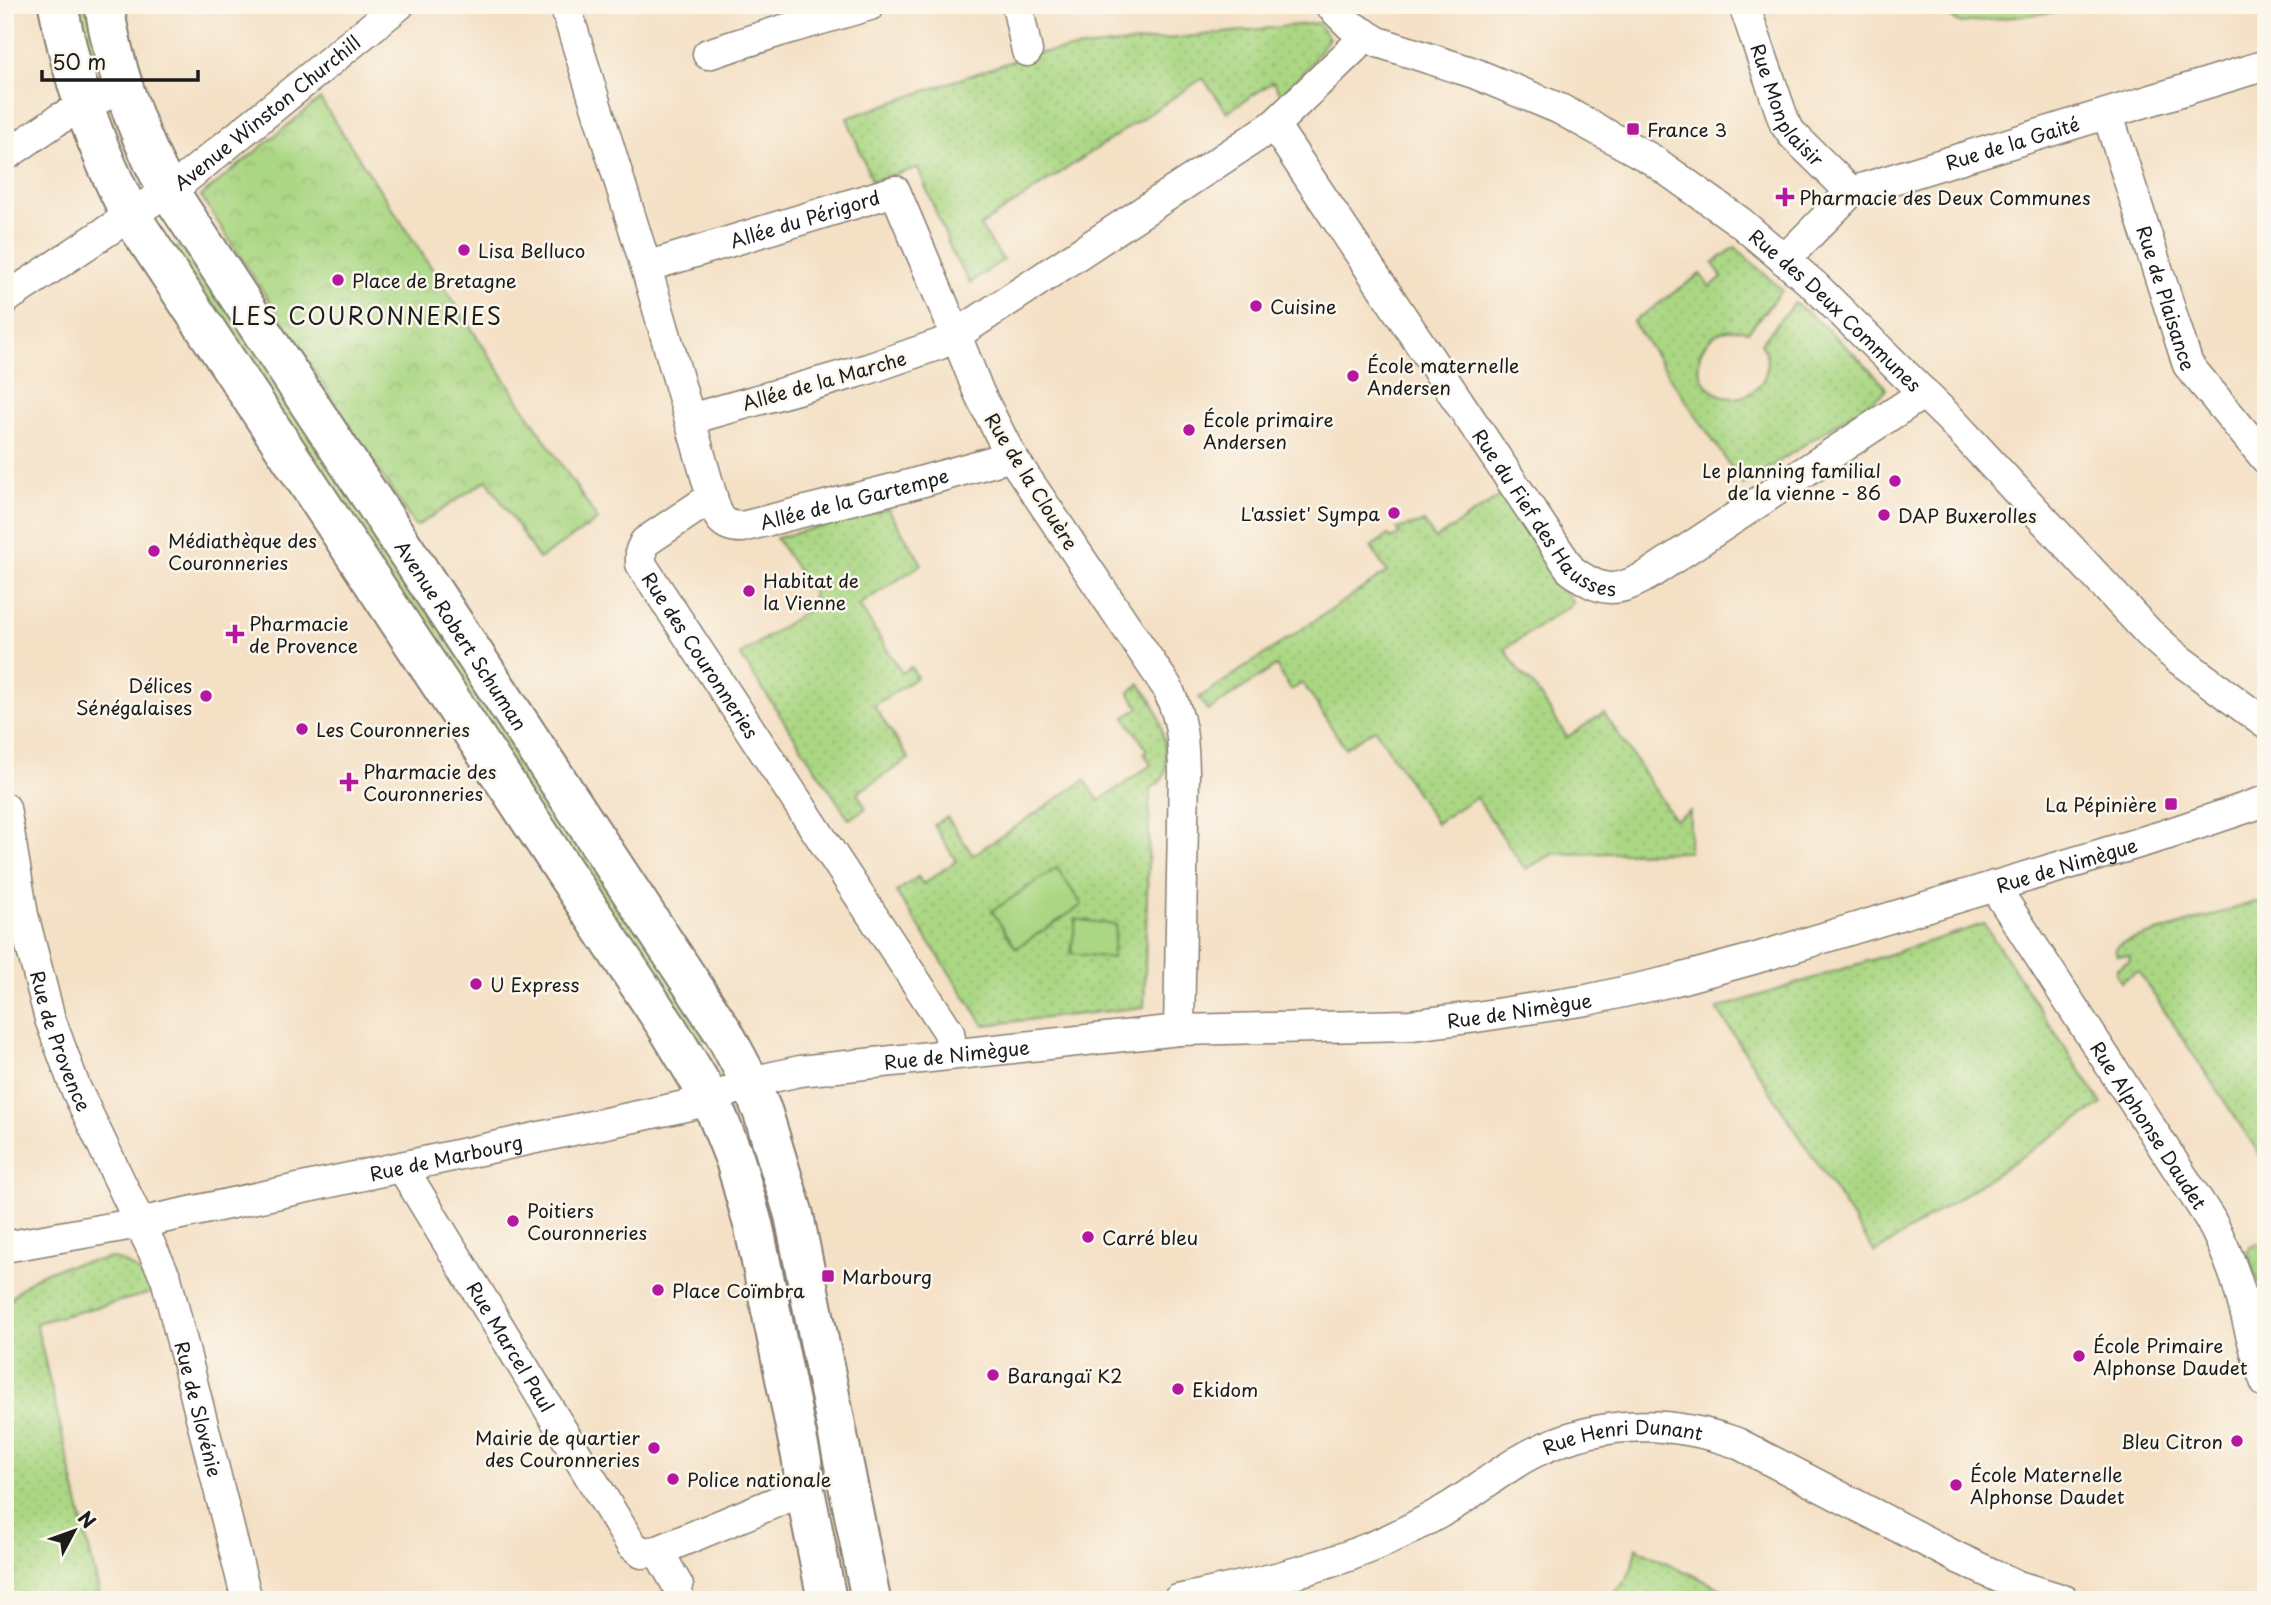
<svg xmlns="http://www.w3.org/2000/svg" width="2271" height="1605" font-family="'Playpen Sans',sans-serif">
<defs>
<pattern id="grass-dots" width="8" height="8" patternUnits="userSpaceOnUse" patternTransform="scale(1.75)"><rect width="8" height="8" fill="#abd784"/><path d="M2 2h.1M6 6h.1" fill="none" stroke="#93b871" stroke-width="1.8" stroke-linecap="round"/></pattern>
<pattern id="park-crowns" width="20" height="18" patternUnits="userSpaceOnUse" patternTransform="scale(1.75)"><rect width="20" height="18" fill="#abd784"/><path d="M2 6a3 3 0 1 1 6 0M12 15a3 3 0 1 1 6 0" fill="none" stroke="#93b871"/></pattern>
</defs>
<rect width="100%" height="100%" fill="#fbf7ec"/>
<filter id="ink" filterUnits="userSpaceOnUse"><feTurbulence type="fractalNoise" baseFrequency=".0143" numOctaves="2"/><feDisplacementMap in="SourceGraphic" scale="14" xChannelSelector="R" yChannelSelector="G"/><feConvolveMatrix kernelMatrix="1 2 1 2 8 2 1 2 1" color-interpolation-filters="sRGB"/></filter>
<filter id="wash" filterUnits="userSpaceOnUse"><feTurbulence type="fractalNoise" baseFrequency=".00686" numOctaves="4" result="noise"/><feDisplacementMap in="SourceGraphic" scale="28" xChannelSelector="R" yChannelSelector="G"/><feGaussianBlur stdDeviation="1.57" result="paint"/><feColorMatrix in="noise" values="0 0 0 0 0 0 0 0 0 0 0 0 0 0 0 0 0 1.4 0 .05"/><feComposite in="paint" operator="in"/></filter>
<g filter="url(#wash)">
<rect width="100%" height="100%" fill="#f4e0c5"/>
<path fill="url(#grass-dots)" stroke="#647a50" stroke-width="2" d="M70,5H94L106,62L83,70Z
M1317,23L1329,38L1306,70L1281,94L1273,82L1227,112L1203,78L980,226L1003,260L970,283L954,257L918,168L872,181L847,118L1035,53Z
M186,241L712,1035L691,1046L166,254Z
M1735,247L1782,290L1748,332C1713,318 1681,361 1710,388C1740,416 1783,379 1761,343L1794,303C1811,313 1877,373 1886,389L1883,393L1743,485L1633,322L1700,274L1710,287L1722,277L1713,263Z
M1502,495L1573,603L1505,649L1520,672L1533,685L1567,737L1604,713L1675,820L1690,811L1689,852L1553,854L1525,869L1476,797L1436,823L1375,729L1345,748L1303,683L1291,690L1276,666L1208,711L1199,698L1387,572L1371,547L1388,535L1391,539L1400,534L1397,529L1424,522L1435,539Z
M888,509L922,564L859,605L902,673L911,667L917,677L874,706L909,759L857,793L866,808L849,819L740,655L809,609L814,602L812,592L776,538Z
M1140,684C1144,690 1149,696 1153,703C1161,718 1171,763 1163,778C1160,783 1155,786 1150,789L1144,1007L984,1025L896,892L918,877L923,884L956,861L934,825L947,817L973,855L1085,780L1099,801L1151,765L1144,753L1147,750L1125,717L1139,708L1129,692Z
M2255,902L2266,906V1164L2138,971L2121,982L2116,973L2117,968L2130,961L2129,956L2117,955L2115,949L2122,943Z
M1984,924L2102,1104L1875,1253L1717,1009Z
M2259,1243H2266V1301L2247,1252L2250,1247Z
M112,1258C133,1265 144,1272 151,1293L36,1323L101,1600H5V1308C31,1266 67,1266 112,1258Z
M1637,1547L1644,1552L1745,1600H1604C1627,1584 1632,1574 1637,1547Z"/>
<path fill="url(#park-crowns)" stroke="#647a50" stroke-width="2" d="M320,99L598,520L539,559L487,480L417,526L414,525L201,196Z"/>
<path fill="#abd784" stroke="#647a50" stroke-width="2" d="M1944,5H2114L1961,23L1946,15Z
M1057,868L1082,905L1016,948L992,911Z
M1076,919L1116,925L1112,958L1071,953Z"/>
</g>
<g filter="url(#ink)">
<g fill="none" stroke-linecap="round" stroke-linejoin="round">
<g stroke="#887e70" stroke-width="33">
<g id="minor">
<path id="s1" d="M565,5L646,267L712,497L645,542L641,550V564L949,1032L952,1054"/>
<path d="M1017,5L1027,51"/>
<path id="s2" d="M1330,5L1350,25L1378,42L1474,73L1560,109L1651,159L1740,222L1814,285L1951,420L2148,632L2177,658L2266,724"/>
<path id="s3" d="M1744,5L1785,124L1792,134L1851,192"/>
<path d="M708,54L780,31L870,5"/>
<path id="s4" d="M2108,115L2188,365L2266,459"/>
<path id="s5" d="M1274,125L1571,570C1601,592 1615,594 1648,575L1924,393"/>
<path d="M5,156L59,119L122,87"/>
<path id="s6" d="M1784,260L1851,192L2266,65"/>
<path id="s7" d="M646,267L895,191L956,335L940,344L868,369L690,419"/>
<path id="s8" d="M5,299L185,179L399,5"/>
<path id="s9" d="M712,497C717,516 721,527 742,527L913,484L998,460L1010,454"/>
<path id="s10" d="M5,808L23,915L50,1019L75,1087L166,1278L247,1600"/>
<path id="s11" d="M1994,886L2210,1219C2220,1238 2229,1258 2236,1279C2247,1313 2253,1349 2266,1383"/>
<path d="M1179,1030L1184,772C1183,736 1182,721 1167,687L1010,454L979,393L956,335L1274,125L1356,46L1364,33"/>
<path id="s12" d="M402,1167L631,1544L642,1553L658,1551L805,1490"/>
<path id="s13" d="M5,1247L139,1223L676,1108L711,1100L750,1082L800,1071L1179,1030L1411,1025L1476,1017L1587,1000L1672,981L1753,959L2165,835L2266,801"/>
<path d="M658,1551L678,1586"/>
<path id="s14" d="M1178,1600C1243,1586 1308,1573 1369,1548C1397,1537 1424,1522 1450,1507C1479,1489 1504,1467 1535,1452C1600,1420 1669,1419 1737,1443L1956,1557L2018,1586L2064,1600"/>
</g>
</g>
<g stroke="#887e70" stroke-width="42">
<g id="major">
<path d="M58,5C72,80 96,149 131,216L667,1027L711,1100L735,1160L754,1228L802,1461L805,1490L827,1600"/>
<path id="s15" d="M104,5C114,67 134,126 163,182L724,1033L750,1082L763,1113L794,1215L871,1600"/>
</g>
</g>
<use href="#minor" stroke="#fff" stroke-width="30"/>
<use href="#major" stroke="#fff" stroke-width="38"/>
</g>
</g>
<g fill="#b5179e" stroke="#fbf7ec" stroke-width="2.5">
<rect x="1626" y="122" width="14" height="14" rx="3.5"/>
<path d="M1781.5 186.5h7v7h7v7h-7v7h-7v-7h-7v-7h7z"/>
<circle cx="464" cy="250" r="7"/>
<circle cx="338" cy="280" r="7"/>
<circle cx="1256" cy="306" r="7"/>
<circle cx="1353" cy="376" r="7"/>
<circle cx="1189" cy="430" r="7"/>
<circle cx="1895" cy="481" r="7"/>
<circle cx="1394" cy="513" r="7"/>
<circle cx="1884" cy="515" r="7"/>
<circle cx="154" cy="551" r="7"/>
<circle cx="749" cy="591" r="7"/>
<path d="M231.5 623.5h7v7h7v7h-7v7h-7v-7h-7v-7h7z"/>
<circle cx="206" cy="696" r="7"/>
<circle cx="302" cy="729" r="7"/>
<path d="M345.5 771.5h7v7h7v7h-7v7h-7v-7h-7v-7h7z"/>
<rect x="2164" y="797" width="14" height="14" rx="3.5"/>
<circle cx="476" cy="984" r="7"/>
<circle cx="513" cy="1221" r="7"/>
<circle cx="1088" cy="1237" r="7"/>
<rect x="821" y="1269" width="14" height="14" rx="3.5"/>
<circle cx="658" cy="1290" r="7"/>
<circle cx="2079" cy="1356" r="7"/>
<circle cx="993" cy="1375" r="7"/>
<circle cx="1178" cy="1389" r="7"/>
<circle cx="2237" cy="1441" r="7"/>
<circle cx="654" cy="1448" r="7"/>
<circle cx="673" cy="1479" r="7"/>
<circle cx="1956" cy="1485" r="7"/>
</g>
<g text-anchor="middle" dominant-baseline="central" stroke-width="5" stroke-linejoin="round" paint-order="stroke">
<g font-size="19" fill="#1c1c1c" stroke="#fbf7ec">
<text stroke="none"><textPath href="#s3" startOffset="110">Rue Monplaisir</textPath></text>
<text stroke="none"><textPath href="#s8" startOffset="322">Avenue Winston Churchill</textPath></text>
<text stroke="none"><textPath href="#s6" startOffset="264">Rue de la Gaité</textPath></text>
<text stroke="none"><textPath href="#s7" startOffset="166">Allée du Périgord</textPath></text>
<text stroke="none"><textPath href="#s4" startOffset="192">Rue de Plaisance</textPath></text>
<text stroke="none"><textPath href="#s2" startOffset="598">Rue des Deux Communes</textPath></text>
<text transform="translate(824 380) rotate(-16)">Allée de la Marche</text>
<text transform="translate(1032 481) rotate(58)">Rue de la Clouère</text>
<text stroke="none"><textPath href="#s9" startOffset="163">Allée de la Gartempe</textPath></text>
<text stroke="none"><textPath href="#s5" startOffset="476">Rue du Fief des Hausses</textPath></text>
<text stroke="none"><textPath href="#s15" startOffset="730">Avenue Robert Schuman</textPath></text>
<text stroke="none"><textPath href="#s1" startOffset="726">Rue des Couronneries</textPath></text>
<text stroke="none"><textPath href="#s13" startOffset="2105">Rue de Nimègue</textPath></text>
<text stroke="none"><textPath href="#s13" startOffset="1538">Rue de Nimègue</textPath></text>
<text stroke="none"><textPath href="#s10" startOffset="240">Rue de Provence</textPath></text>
<text stroke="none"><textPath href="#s13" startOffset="973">Rue de Nimègue</textPath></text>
<text stroke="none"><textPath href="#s11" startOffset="285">Rue Alphonse Daudet</textPath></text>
<text stroke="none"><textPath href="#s13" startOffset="450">Rue de Marbourg</textPath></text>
<text stroke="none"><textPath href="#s12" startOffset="210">Rue Marcel Paul</textPath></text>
<text stroke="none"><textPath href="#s10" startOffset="635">Rue de Slovénie</textPath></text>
<text stroke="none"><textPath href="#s14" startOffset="481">Rue Henri Dunant</textPath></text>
</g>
<g font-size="19" fill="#1c1c1c" stroke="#fbf7ec" text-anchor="start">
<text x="1647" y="129">France 3</text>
<text x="1799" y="197">Pharmacie des Deux Communes</text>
<text x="478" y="250">Lisa Belluco</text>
<text x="352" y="280">Place de Bretagne</text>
<text x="1270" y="306">Cuisine</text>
<text x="1367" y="365">École maternelle<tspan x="1367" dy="22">Andersen</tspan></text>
<text x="1203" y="419">École primaire<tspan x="1203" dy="22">Andersen</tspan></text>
<text x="1881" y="470" text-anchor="end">Le planning familial<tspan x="1881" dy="22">de la vienne - 86</tspan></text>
<text x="1380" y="513" text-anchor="end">L'assiet' Sympa</text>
<text x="1898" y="515">DAP Buxerolles</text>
<text x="168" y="540">Médiathèque des<tspan x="168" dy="22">Couronneries</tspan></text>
<text x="763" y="580">Habitat de<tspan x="763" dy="22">la Vienne</tspan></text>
<text x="249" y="623">Pharmacie<tspan x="249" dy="22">de Provence</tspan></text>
<text x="192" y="685" text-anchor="end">Délices<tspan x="192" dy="22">Sénégalaises</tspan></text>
<text x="316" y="729">Les Couronneries</text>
<text x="363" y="771">Pharmacie des<tspan x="363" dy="22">Couronneries</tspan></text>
<text x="2157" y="804" text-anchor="end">La Pépinière</text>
<text x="490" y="984">U Express</text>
<text x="527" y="1210">Poitiers<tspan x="527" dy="22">Couronneries</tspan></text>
<text x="1102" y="1237">Carré bleu</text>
<text x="842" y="1276">Marbourg</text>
<text x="672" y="1290">Place Coïmbra</text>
<text x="2093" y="1345">École Primaire<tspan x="2093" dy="22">Alphonse Daudet</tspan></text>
<text x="1007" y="1375">Barangaï K2</text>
<text x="1192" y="1389">Ekidom</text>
<text x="640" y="1437" text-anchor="end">Mairie de quartier<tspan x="640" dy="22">des Couronneries</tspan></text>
<text x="2223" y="1441" text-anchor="end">Bleu Citron</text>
<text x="1970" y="1474">École Maternelle<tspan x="1970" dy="22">Alphonse Daudet</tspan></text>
<text x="687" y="1479">Police nationale</text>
</g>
<g font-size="23" letter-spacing="2" fill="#1c1c1c" stroke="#fbf7ec">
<text x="367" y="315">LES COURONNERIES</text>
</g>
</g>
<rect width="2271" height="1605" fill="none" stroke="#fbf7ec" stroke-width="28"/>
<g transform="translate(74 1531) rotate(49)" stroke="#fbf7ec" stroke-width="5" paint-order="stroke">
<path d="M0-5L12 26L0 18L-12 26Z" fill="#1c1c1c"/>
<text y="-10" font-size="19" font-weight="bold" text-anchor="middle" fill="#1c1c1c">N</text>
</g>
<path d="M42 70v10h156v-10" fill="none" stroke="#1c1c1c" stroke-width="3.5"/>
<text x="52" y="70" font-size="21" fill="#1c1c1c" stroke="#fbf7ec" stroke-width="5" paint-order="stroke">50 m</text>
</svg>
